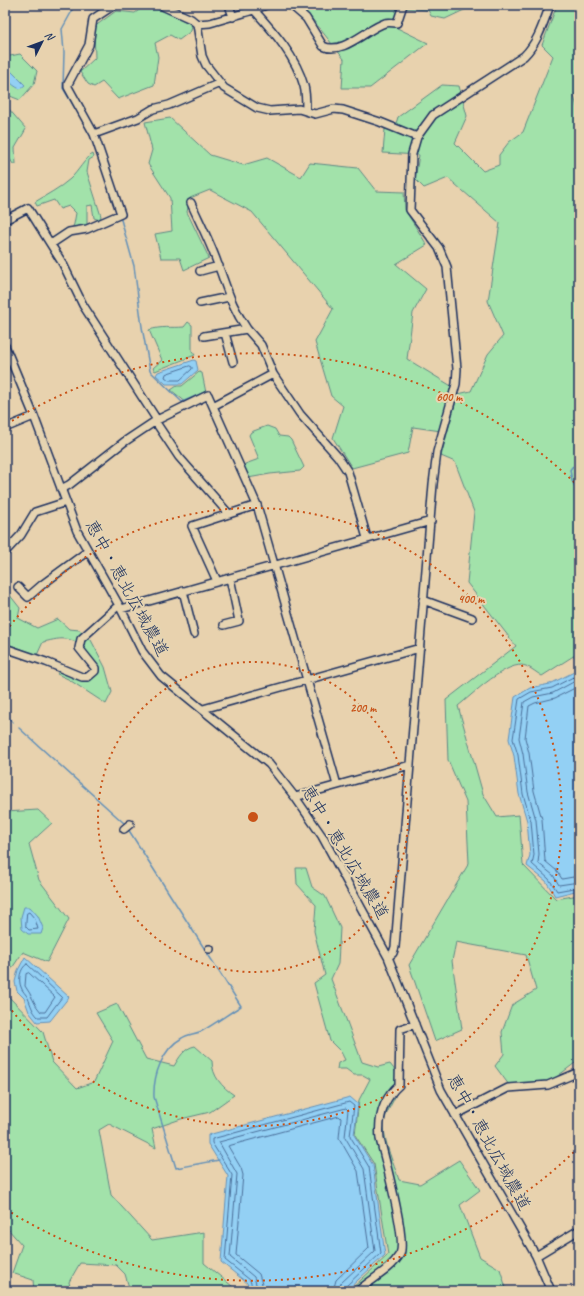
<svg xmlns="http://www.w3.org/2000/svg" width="584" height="1296" font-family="Caveat,'Klee One',sans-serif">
<rect width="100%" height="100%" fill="#e8d2ae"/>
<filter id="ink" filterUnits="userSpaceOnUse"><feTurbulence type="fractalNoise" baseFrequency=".025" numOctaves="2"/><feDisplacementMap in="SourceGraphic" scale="8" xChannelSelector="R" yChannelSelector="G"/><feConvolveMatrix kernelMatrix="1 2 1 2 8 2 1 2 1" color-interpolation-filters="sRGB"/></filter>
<g filter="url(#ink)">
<path fill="#a2e2aa" stroke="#5e8884" d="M146,5H155L192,25L191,31L179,40L170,35L155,43L158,57L154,85L118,99L102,82L94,87L88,84L80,72L95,58L94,27L116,11L135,13Z
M301,5H474L475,7L464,10L445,19L431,16L428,10L401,8L393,26L428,43L370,88H342L344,59Z
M557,5H579V86L574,96L579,114V659L575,655L542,676C537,673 531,668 526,666C508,659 472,695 458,706L483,794L497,817L519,815L523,865L556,899L579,895V1060L551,1081L509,1085L495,1066L504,1054L502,1032L512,1005L536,990L526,955L456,942L452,961L462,1029L435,1041L409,965L469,863L466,802L448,760L446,700L516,646L467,583L474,512L455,462L441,456L458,394L471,391L488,354L503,336L488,301L500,223L448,178L424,188L415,179L419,155L383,153L385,129L394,130L398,117L442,85L459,86L467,116L455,143L483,171L499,165V155L509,142L523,132L553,56L542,45Z
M20,54L37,71L34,84L20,100L10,96L5,101L8,108L26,129L15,148L16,164H13L5,151V57Z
M170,118L210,155L243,165L267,158L301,177L310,163L358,168L376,191L404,192L405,210L427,245L396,264L426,289L413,313L407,359L453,387L441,431L413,427L408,453L352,468L333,438L343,406L331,396L315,342L333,309L252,212L210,190L190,198L187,212L209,258L184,270L180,258H161L155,234L172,231L170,198L148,164L152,150L145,122Z
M93,154L94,157L89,160L87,172L101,216L99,220L94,218L92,205L87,206V226L72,229L74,224L76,213L69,206L60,209L54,200L37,206L35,202C46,195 60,188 70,179C78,172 85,158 93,154Z
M188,322L192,325V351L195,355L155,371L153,368L162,360L149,330C161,326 172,328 184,327Z
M199,372L202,373L206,393L187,403L171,390L177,386H182Z
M267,426L275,429L279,436L288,437L291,440L304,467L300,471L270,474L248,478L244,467L245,464L259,459L249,435L251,432Z
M5,589L20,608L18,618L37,628L58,619L69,629L80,630L91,640L105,667L112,692L106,704L68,679L57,674L60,670L86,681L95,675C89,661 84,640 65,639C58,638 49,641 43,642L37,655L5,643Z
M38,810L52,823L29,844L39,880L69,919L47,962L23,952L10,971L7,995L43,1032L52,1062L77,1088L94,1082L113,1041L96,1013L117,1004L146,1059L174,1066C179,1058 184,1048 195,1046L212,1061C212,1076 222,1087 234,1095L210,1112L181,1119L152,1129L156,1148L109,1124L99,1130L111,1195L152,1240L204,1232V1263L238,1291H130L125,1274L116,1265L80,1263L69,1282L71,1291H34L33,1280L12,1273L22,1245L8,1229H5V812Z
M296,868H306L312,887L325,896L340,928L338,964L331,979L362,1062L378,1067L390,1064C412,1089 383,1106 384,1127C385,1145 393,1162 399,1180L420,1184L459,1160L480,1190L460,1205L480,1257L500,1269L507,1291H349L388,1255L374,1164L355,1135L359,1100L370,1079L363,1075H354L346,1069H337L338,1063L345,1060L341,1052L330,1041L314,983L325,975L314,931L316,905L297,884Z"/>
<path fill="#93d0f4" stroke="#6390b8" d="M5,68L11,71L25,85L20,89C11,85 5,78 5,68Z
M194,360L196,361L198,370L182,384H166L156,375L158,372Z
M578,670L579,890L555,896L546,881L527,866L530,855L527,821L519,794L514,756L509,739L515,697L530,688L550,684Z
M24,907H30L38,916L43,928L41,934H28L22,929L21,917Z
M25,957L69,997L50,1021L37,1022L29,1012L24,998L17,991L15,982L18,970Z
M350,1097L358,1104L354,1135L373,1165L385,1255L346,1291H250L247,1283L221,1262L228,1176L208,1144V1135Z"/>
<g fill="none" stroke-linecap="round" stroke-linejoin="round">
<path stroke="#4b6f9a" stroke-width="1" d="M190,366L192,367V369L180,380H169L165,377L166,374Z
M579,674L552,688L531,692L519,699L513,739L518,755L523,794L531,821L534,855L532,864L549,879L557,891L579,887
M579,679L553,693L533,697L524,702L519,738L523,754L528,792L536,820L539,854L538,863L553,875L559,885L579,882
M579,686L555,698L535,703L529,706L525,738L529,753L534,791L542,819L545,861L557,871L562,879L579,876
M27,913L29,912L35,919L38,929L29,930L26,927Z
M27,964L62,997L47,1017H38C32,1011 31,1005 28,998C26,994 22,991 21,987C18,980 20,968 27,964Z
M29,973L55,997L45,1012H41C34,1005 32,995 25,986L26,974Z
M253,1291L250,1280L225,1260L232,1175L212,1143V1139L349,1102L354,1106L350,1136L369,1167L381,1253L345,1287L344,1291
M258,1291L254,1277L230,1257L237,1174L219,1142L346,1108L348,1110L345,1137L364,1169L375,1251L341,1283L339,1291
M264,1291L259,1274L236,1255L243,1175L241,1168L228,1146L339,1116L341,1118L339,1138L358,1171L369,1248L336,1280L333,1291"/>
<path stroke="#6390b8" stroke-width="1.5" d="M71,5L72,11L62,29L64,52L63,88L75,108
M120,216L134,266L142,327L150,371L182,402L203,393
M579,464L572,467L570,470L572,481L579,494
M5,715L13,722
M19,728L125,824
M128,829L241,1006C228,1014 216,1023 202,1031C196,1034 188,1034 182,1038C162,1049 153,1076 154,1097L176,1168L219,1160"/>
<g stroke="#1b2f5e" stroke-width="10">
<path id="minor" d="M160,5L191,19L197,24L202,56L206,65L224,88L257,108L270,111L299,109L315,114L334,109L343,110L380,122L417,137
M229,5L233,17
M291,5L306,18L323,46C342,56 368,28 385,23C389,22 393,23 397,23L403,5
M254,10L266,5
M197,24L210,23L254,10C274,32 296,57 304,86C306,93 306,102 306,110
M94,134L138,118L153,109L169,105L220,83
M191,203C200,223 210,242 217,262C227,288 231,306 247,329
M5,220L28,208L63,264L83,305L157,420
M51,244L69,232L87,229L121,214L94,134L68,87V84L89,45L93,19L114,5
M200,271L219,266
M200,303L229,297
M225,333L233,362
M204,336L247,329L261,345L273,374
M5,346L34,416L77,531L121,609L142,651L161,676L269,764L295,797L322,836L388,957L441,1090L536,1256L551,1291
M213,406L273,374L300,414L338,457L348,472L367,538
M155,421L179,457L229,514
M5,428L34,416
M61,489L69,485L124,442L157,420L208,395L257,505L337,785
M5,552L21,535L35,512L66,502
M217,581L192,526L257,505
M18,587L28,597L43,584L88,551
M183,591L194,634
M423,600L472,618
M121,609L431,521
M224,625L239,621L230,578
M5,648L46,662L82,677H88L95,671V668L79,648L81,639L119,605
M203,709L420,648
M295,797L410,765
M124,829L130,824
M209,949H210
M388,957L393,953L395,947L433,484L437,452L456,384L457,369L447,267L439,248L410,210L412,154L417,137L433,115L524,56C538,42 543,24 550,5
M455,1115L508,1088L548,1085L579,1072
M536,1256L579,1230
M358,1291C371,1279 391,1270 400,1254C407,1240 385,1159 380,1139C378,1119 383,1099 399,1085L400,1029L415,1024"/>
</g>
<use href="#minor" stroke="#e6d4b1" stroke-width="7"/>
</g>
</g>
<g fill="none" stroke="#c95318" stroke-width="2" stroke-dasharray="2 4">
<circle cx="253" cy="817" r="155"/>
<path d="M6 631A309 309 0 1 1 6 1003"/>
<path d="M578 1148A464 464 0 0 1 7 1210M7 424A464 464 0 0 1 578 486"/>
</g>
<g text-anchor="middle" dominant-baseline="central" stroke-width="4" stroke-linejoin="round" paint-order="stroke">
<g font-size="17" fill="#1b2f5e" stroke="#e6d4b1">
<text transform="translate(127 588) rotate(61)">恵中・恵北広域農道</text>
<text transform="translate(345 852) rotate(59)">恵中・恵北広域農道</text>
<text transform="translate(489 1142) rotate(61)">恵中・恵北広域農道</text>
</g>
</g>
<circle cx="253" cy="817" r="6" fill="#c95318" stroke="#e6d4b1" stroke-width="2"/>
<g font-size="12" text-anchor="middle" font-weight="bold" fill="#c95318" stroke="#e6d4b1" stroke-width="4" stroke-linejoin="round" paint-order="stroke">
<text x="449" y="401">600 m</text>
<text x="471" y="603">400 m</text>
<text x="363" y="712">200 m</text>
</g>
<rect width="584" height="1296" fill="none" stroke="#e6d4b1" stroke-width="20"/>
<rect x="10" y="10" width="564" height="1276" fill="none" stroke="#1b2f5e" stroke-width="1.5" filter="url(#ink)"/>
<g transform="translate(42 42) rotate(48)" stroke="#e6d4b1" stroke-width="3" paint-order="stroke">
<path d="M0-3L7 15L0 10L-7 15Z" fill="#1b2f5e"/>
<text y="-6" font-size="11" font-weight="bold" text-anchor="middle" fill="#1b2f5e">N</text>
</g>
</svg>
